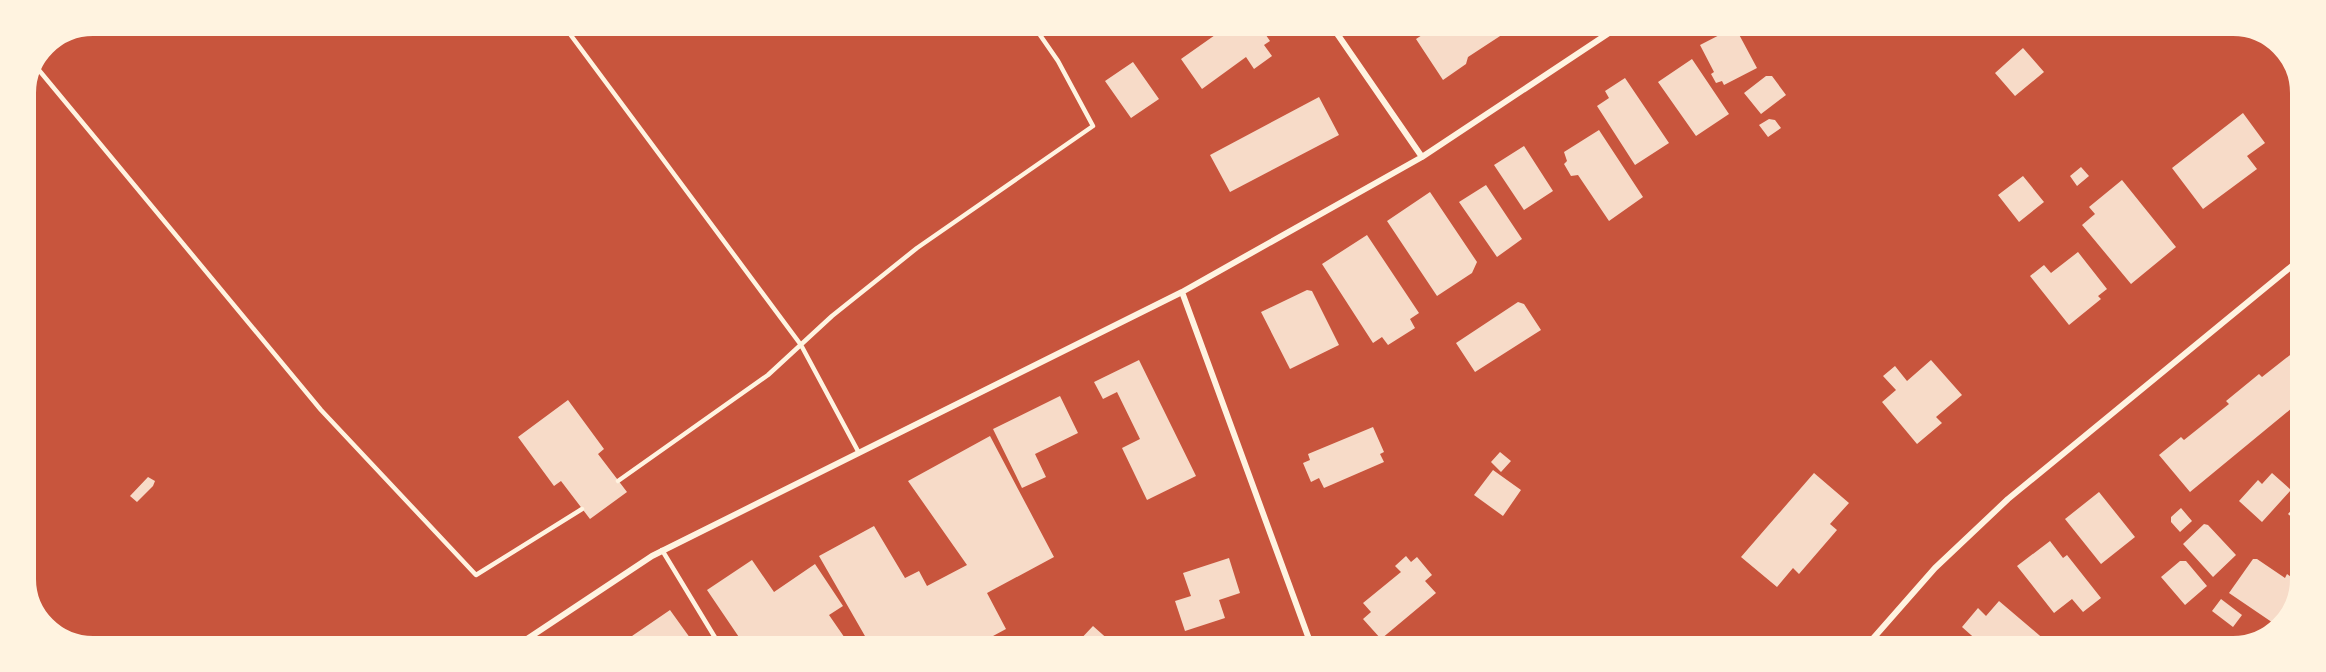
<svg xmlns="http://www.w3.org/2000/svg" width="2326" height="672" font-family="Signika,sans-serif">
<rect width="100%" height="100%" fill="#c8553d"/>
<path fill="#f7dbc8" d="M1073,22H1101L1082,35Z
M1221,22H1257L1270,41L1264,45L1272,56L1254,69L1246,57L1202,89L1181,59L1225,28Z
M1442,22L1487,23H1520L1468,57L1466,64L1443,80L1416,39Z
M1861,23H1881L1867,32Z
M1735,27L1757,68L1724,85L1722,81L1716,83L1711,74L1714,72L1700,45Z
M2023,48L2044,72L2015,96L1995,73Z
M1692,59L1729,114L1696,136L1658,82Z
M1133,62L1159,99L1131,118L1105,81Z
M1766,76H1772L1786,95L1761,114L1744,93Z
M1625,78L1669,143L1635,165L1597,106L1609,98L1605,91Z
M1319,97L1339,135L1230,192L1210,155Z
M2243,113L2265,143L2247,156L2257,169L2203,209L2172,168Z
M1769,119L1775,120L1781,128L1768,137L1759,125Z
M1599,130L1643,197L1609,221L1578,175L1571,176L1564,164L1567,161L1564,152Z
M1524,146L1553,191L1524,210L1494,165Z
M2081,167L2089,176L2077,186L2070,176Z
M2023,176L2044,202L2019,222L1998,195Z
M2122,180L2176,247L2131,284L2082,225L2095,214L2089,207Z
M1486,185L1522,239L1497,257L1459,202Z
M1430,192L1477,262L1472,273L1437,296L1387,221Z
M1367,235L1419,313L1410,319L1415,328L1388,345L1382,337L1373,343L1322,264Z
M2078,252L2107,289L2098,296L2101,299L2069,325L2030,276L2044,265L2051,273Z
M1307,290L1312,291L1339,345L1290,369L1261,312Z
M1518,302L1524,304L1541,330L1475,372L1456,343Z
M2304,344L2303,399L2190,492L2159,455L2181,437L2184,440L2229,404L2226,401L2259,374L2262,377Z
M1139,360L1196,476L1147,500L1122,448L1140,439L1117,392L1103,399L1094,382Z
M1931,360L1962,395L1936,417L1942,423L1917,444L1882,402L1896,390L1883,376L1895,366L1907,381Z
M1060,396L1078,433L1035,454L1046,477L1022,488L993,429Z
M568,400L604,449L598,454L627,492L590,519L561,481L554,486L518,437Z
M1373,427L1384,452L1380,454L1384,462L1324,488L1319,478L1311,482L1303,463L1310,460L1308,454Z
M990,436L1054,557L987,593L1006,629L967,650H873L819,556L874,526L905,578L919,571L927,586L967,565L908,481Z
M1500,452L1511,461L1501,472L1491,462Z
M1493,470L1521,490L1503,516L1474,495Z
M1814,473L1849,503L1830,524L1837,530L1799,574L1793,568L1777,587L1741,557Z
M2272,473L2291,490L2262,522L2239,501L2258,480L2262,484Z
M148,477L155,481L153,486L137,502L130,496Z
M2099,492L2135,537L2101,564L2065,519Z
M2303,497V527L2288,514Z
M2181,508L2192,521L2180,532L2171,522V517Z
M2204,524L2208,525L2236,555L2213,577L2183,544Z
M2050,541L2063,558L2067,555L2101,598L2083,612L2072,599L2054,613L2017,566Z
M1406,556L1411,562L1417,557L1432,575L1425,581L1436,593L1381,639L1363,619L1371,612L1363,603L1401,572L1395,566Z
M1229,558L1240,593L1219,600L1225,618L1185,631L1175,601L1191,596L1183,573Z
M2253,559H2257L2285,578L2287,574L2298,582L2295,586L2303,591V598L2282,629L2229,593Z
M752,560L774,592L815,564L843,606L829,615L849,644L840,649H812L805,639L788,649H747L707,590Z
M2180,561H2186L2207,586L2185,605L2161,577Z
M2221,599L2242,615L2233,627L2212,611Z
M1999,601L2053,647L2049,651H1989L1962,627L1978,608L1986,616Z
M670,610L698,649H613Z
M1093,626L1120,650H1085L1077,643Z
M1192,638L1202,650H1178Z
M1244,641L1252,650H1234Z"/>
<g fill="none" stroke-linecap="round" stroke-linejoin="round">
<path stroke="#fff3e0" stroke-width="4.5" d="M561,22L801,345L859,453
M33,63L321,410L476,575L582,509
M618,481L768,375L832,316L917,248L1093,126L1058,61L1031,22
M662,550L722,649"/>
<path stroke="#fff3e0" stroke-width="6" d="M1329,22L1422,157
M1182,292L1313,650
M512,649L652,556L1182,292L1422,157L1624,23
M1862,651L1935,568L2008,499L2304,256"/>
</g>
<path d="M0 0H2326V672H0ZM93 32H2233A61 61 0 0 1 2294 93V579A61 61 0 0 1 2233 640H93A61 61 0 0 1 32 579V93A61 61 0 0 1 93 32Z" fill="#fff3e0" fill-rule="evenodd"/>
<path fill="none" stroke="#fff3e0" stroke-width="8" d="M93 32H2233A61 61 0 0 1 2294 93V579A61 61 0 0 1 2233 640H93A61 61 0 0 1 32 579V93A61 61 0 0 1 93 32Z"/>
</svg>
